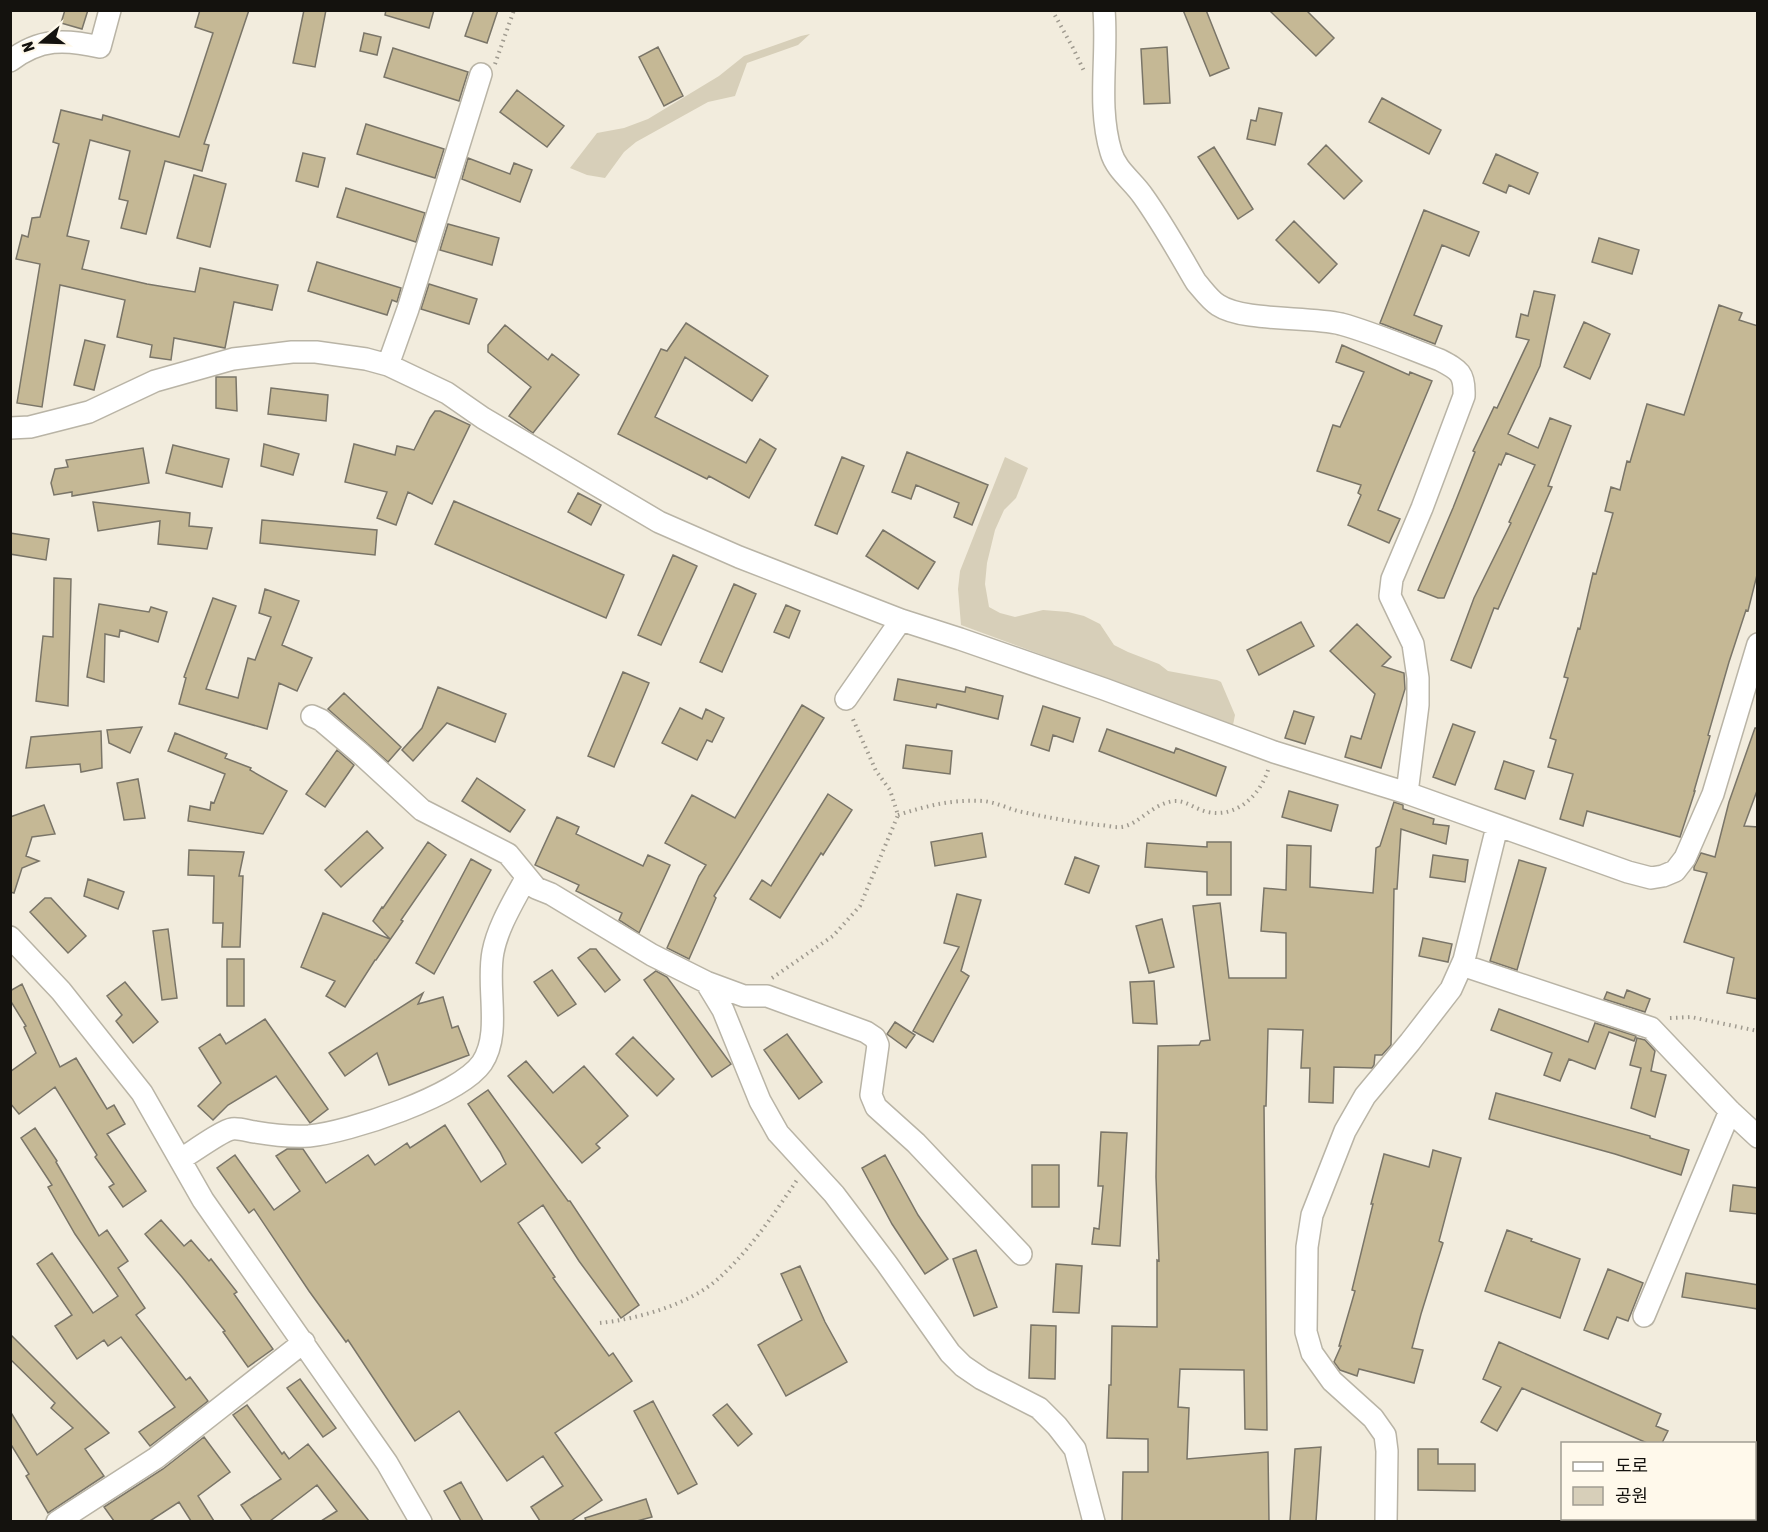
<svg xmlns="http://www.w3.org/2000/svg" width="1768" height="1532" font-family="'Asap Condensed','Noto Sans KR',sans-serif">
<rect width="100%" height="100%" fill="#f2ecdd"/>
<path fill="#d7cfb9" d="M810,34L798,45L747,63L735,96L708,102L636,142L624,152L605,178L587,175L570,168L597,133L624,128L648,119L719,76L744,56L801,36Z
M1005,457L1028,468L1016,498L1004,510L995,530L987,563L985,584L989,607L1000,613L1015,617L1043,610L1068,612L1084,616L1100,624L1114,645L1128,652L1159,664L1168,671L1217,680L1221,682L1235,715L1233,725L961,625L958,589L960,571Z"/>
<path fill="#c5b895" stroke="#7a7568" stroke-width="1.5" d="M65,10H88L82,29L61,23Z
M200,10H249L204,144L209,145L202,171L165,161L146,234L121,228L128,201L119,199L130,151L90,140L67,236L89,241L82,269L147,284L195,292L200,268L278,285L272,310L234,302L225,348L174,338L171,360L150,357L152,345L117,337L125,300L60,285L42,407L17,403L40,264L16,259L22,235L28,237L32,218L40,217L59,144L53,142L61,110L102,120L103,115L179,137L213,33L195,27Z
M304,10H326L315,67L293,63Z
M386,10H434L429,28L385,15Z
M474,10H498L487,43L465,36Z
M1183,10H1206L1229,68L1210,76Z
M1269,10H1306L1334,38L1316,56Z
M364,33L381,37L377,55L360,51Z
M658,47L683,96L664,106L639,57Z
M1167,47L1170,103L1144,104L1141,49Z
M393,48L468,72L459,101L384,77Z
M517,90L564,126L547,147L500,112Z
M1382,98L1441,130L1429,154L1369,122Z
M1259,108L1282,113L1275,145L1247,139L1251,120L1256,121Z
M366,124L444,149L435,178L357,154Z
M1326,145L1362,181L1344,199L1308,164Z
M1214,147L1253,209L1238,219L1198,157Z
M303,153L325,158L318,187L296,181Z
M1496,154L1538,173L1529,194L1509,185L1506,193L1483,183Z
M468,158L510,174L514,163L532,170L520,202L462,179Z
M194,175L226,184L210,247L177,238Z
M346,188L425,213L416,242L337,217Z
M1424,210L1479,232L1469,256L1442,245L1414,315L1442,326L1435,344L1380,323Z
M1294,221L1337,264L1319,283L1276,240Z
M448,224L499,238L492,265L440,250Z
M1599,238L1639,250L1632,274L1592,262Z
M317,262L401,288L397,302L392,300L387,315L308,291Z
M429,284L477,299L469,324L421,309Z
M1534,291L1555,295L1540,366L1508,434L1538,448L1550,418L1571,426L1548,486L1552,487L1498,609L1494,608L1471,668L1451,660L1474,598L1511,523L1509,522L1535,465L1506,453L1501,465L1499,464L1444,598H1438L1418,590L1453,508L1475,452L1473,451L1494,407L1497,408L1529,340L1516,337L1521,314L1528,316Z
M1719,305L1742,313L1739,320L1758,326V571L1748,611L1746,610L1729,662L1708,735L1710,736L1694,791H1695L1680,837L1587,811L1583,826L1560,819L1573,774L1548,767L1556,740L1550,738L1568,678L1564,677L1578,628L1580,629L1593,573L1596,574L1613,513L1605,511L1611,487L1620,490L1627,461L1630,462L1647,404L1684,415Z
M1584,322L1610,334L1590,379L1564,367Z
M686,323L768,376L752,401L685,357L655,417L746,463L760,439L776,449L749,498L709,476L707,479L618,434L661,349L667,351Z
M505,325L548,360L552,354L579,375L533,433L509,416L531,387L488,352V345Z
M85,340L105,345L94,390L74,385Z
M1342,345L1409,375L1410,372L1432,381L1378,510L1400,519L1389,543L1348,525L1361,495L1358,493L1361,485L1317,471L1333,425L1340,427L1364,372L1336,362Z
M216,377H236L237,411L216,408Z
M271,388L328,395L326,421L268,414Z
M435,411H440L470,425L432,504L408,492L396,525L377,518L387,492L345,482L354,444L395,455L397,446L414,450L430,418Z
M264,444L299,454L293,475L261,466Z
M173,445L229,459L222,487L166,473Z
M143,448L149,483L72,496V492L54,495L51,483L55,469L68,467L66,460Z
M907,452L988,485L972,525L954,517L959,503L916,485L911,499L892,492Z
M842,457L864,466L837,534L815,525Z
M578,493L601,505L591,525L568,512Z
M454,501L624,575L606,618L435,544Z
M93,502L190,513L189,526L212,528L207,549L158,544L160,521L98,531Z
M262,520L377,530L375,555L260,543Z
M883,530L935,562L918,589L866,556Z
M10,533L49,539L46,560L10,554Z
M673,555L697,566L661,645L638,635Z
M54,578L71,579L68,706L36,701L43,636L53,637Z
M734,584L756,594L722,672L700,662Z
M265,589L299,601L282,645L312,658L297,691L279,683L267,729L179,704L186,678L184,677L213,598L236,606L206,689L238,698L248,658L255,660L271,617L259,613Z
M99,604L149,612L151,607L167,612L158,642L120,630L119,637L105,634L104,682L87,677Z
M786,605L800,611L789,638L774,632Z
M1301,622L1314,646L1259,675L1247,650Z
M1357,624L1391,657L1382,666L1404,673L1405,689L1381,768L1345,757L1351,736L1361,739L1375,694L1330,651Z
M623,672L649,683L614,767L588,756Z
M898,679L965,692L966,687L1003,696L998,719L937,704L936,708L894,700Z
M438,687L506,714L495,742L447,723L413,761L402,750L422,728Z
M344,693L401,747L388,762L328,709Z
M802,705L824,718L714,896L716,898L689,959L667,948L699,876L706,865L665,843L692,795L735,818Z
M1043,706L1080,718L1073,742L1053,735L1049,751L1031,745Z
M680,708L702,719L706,709L724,718L712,742L707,740L697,760L662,743Z
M1294,711L1314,717L1305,744L1285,738Z
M1453,724L1475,732L1455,785L1433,777Z
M142,727L130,753L109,743L107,730Z
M1755,728H1758V788L1744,826L1758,827V999L1727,993L1734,958L1684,942L1707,873L1694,870V867L1701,853L1715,857L1729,802Z
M1107,729L1174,753L1176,748L1226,767L1216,796L1099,751Z
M101,731L102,768L81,772L80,764L26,768L31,737Z
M175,733L227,754L225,758L251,768L250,770L287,791L263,834L188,821L190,806L210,810L211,802L214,803L225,774L168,751Z
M906,745L952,751L950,774L903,768Z
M337,750L354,765L325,807L306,794Z
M1504,761L1534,771L1525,799L1495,789Z
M477,778L525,810L510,832L462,801Z
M138,779L145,818L124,820L117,783Z
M1289,791L1338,805L1331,831L1282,817Z
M828,794L852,810L823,855L821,853L780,918L750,899L762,880L771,886Z
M1394,802L1403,805V809L1434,819L1433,824L1449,826L1446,844L1401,829L1397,889H1394L1391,1045L1382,1055H1375L1374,1065L1372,1068L1334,1067L1333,1103L1309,1102L1310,1068H1301L1303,1030L1268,1029L1266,1106H1264L1267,1430L1245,1429L1244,1370L1180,1369L1178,1407L1189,1408L1187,1459L1268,1452L1269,1521H1122L1123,1472H1148V1439L1107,1438L1109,1385H1111L1112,1326L1157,1327V1260L1159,1261L1156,1177L1158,1046L1199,1045L1201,1041L1210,1040L1193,906L1220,903L1229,978H1286V933L1261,931L1264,888L1286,890L1287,845L1311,846L1310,887L1373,893L1376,848L1380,846Z
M44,805L55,834L32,837L26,856L39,861L22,868L14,893L10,892V817Z
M557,817L579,827L576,834L643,866L648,855L670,865L639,933L619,920L622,913L576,891L579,885L535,865Z
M367,831L383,848L341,887L325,870Z
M982,833L986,857L935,866L931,842Z
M428,842L446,855L401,920L403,921L376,960H375L345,1007L326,996L335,981L301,967L323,913L390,939L373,921L382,907L383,908Z
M1207,842H1231V895H1207V872L1145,867L1147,843L1207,847Z
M189,850L244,852L239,876H243L240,947H222L223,923H213L214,876L188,875Z
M1433,855L1468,860L1465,882L1430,877Z
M1075,857L1099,866L1089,893L1065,884Z
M471,859L491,870L434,974L416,963Z
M1519,860L1546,868L1517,970L1490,961Z
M88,879L124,892L118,909L84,896Z
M957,894L981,900L961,971L969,976L933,1042L913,1031L959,947L944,943Z
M45,898H51L86,936L68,953L30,912Z
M1162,919L1174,967L1149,973L1136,926Z
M168,929L177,998L162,1000L153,931Z
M1423,938L1452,944L1448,962L1419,956Z
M590,949H596L620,980L605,992L578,958Z
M227,959H244V1006H227Z
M552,970L576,1004L558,1016L534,982Z
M656,971L667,977L731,1064L712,1077L644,980Z
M1154,981L1157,1024L1133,1023L1130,982Z
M125,982L158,1022L133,1043L116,1021L122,1015L107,996Z
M22,984L60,1067L76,1058L107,1109L114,1105L125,1124L107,1134L146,1191L123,1207L109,1187L114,1184L95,1157L97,1155L55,1087L19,1114L10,1103V1072L36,1053L24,1027L26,1026L10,1000V991Z
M1627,990L1650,999L1645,1012L1604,999L1607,992L1624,998Z
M423,993L418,1004L443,997L452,1028L458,1026L469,1055L389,1085L377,1053L345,1076L329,1053Z
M1499,1009L1588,1042L1595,1023L1636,1036L1634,1041L1609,1032L1595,1069L1569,1059L1560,1081L1544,1075L1552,1053L1491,1030Z
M265,1019L328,1109L310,1123L276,1076L228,1105L213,1120L198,1106L221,1083L199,1048L220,1034L226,1044Z
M895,1022L915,1035L906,1048L887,1034Z
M787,1034L822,1082L799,1099L764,1050Z
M633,1037L674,1079L657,1096L616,1054Z
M1637,1038L1645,1040L1655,1051L1651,1071L1666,1075L1655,1117L1631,1108L1641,1068L1630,1065Z
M526,1061L553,1093L584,1066L628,1116L596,1144L600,1148L582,1163L508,1076Z
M488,1090L568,1201H570L639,1305L621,1318L579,1261L543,1205L518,1223L555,1277L553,1278L609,1356L613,1353L632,1381L555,1433L602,1500L571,1521H540L531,1507L563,1486L543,1456L507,1481L459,1411L415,1441L348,1340L346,1342L309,1291L254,1209L249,1213L217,1168L235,1155L274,1210L300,1191L276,1156L287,1149H303L326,1183L368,1155L375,1165L407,1143L410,1148L445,1125L481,1182L506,1164L500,1152L468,1104Z
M1496,1093L1650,1136V1138L1689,1150L1681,1175L1615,1154L1489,1119Z
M35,1128L57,1161L56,1162L99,1236L107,1230L128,1261L118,1268L145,1308L136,1315L186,1380L190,1377L208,1401L150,1446L139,1432L175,1407L121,1337L108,1346L104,1340L77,1359L55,1326L72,1315L37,1264L52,1253L93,1313L118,1296L75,1234L48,1187L52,1185L21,1138Z
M1101,1132L1127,1133L1120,1246L1092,1244L1094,1228L1099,1229L1103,1186H1098Z
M1433,1150L1461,1158L1439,1241L1443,1243L1421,1314L1412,1348L1423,1350L1414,1383L1359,1369L1357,1376L1340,1370L1334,1362L1341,1346H1339L1355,1291L1352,1290L1373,1204H1371L1384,1154L1429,1167Z
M885,1155L918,1215L948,1259L925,1274L892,1224L862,1168Z
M1032,1165H1059V1207H1032Z
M1733,1185L1758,1188V1214L1730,1211Z
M161,1220L184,1246L191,1240L209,1261L211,1259L237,1292L234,1294L273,1349L248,1367L223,1332L225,1331L182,1277L145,1234Z
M1507,1230L1532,1239L1531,1241L1580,1259L1560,1318L1485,1291Z
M976,1250L997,1307L974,1316L953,1259Z
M1056,1264L1082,1266L1079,1313L1053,1312Z
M800,1266L825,1322L847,1362L786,1396L758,1345L802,1320L781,1274Z
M1608,1269L1643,1283L1628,1321L1617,1317L1608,1339L1584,1330Z
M1686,1273L1758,1285V1309L1682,1297Z
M1031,1325L1056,1326L1055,1379L1029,1378Z
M10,1334L109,1433L85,1449L104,1476L48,1513L26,1476L29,1474L10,1443V1411L37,1455L73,1428L51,1408L55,1403L10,1359Z
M1499,1342L1661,1414L1656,1426L1668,1431L1662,1443H1647L1522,1388L1497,1431L1481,1422L1501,1387L1483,1379Z
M300,1379L336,1428L323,1437L287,1388Z
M653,1401L697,1484L678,1494L634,1411Z
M727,1404L752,1434L738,1446L713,1415Z
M247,1405L282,1454L284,1452L289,1459L308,1444L369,1521H321L337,1511L317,1485L270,1521H252L241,1505L281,1479L233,1415Z
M204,1437L230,1472L198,1496L214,1521H191L179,1502L150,1521H114L104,1507L163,1469Z
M1321,1447L1316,1521H1290L1295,1449Z
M1418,1449H1438V1464H1475V1491L1418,1490Z
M461,1482L483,1521H461L444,1491Z
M646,1499L652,1517L637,1521H586L585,1518Z"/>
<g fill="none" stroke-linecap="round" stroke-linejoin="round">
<g stroke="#b9b4a6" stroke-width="24">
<path id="minor" d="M1104,10C1108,57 1097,106 1111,152C1116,170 1133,181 1143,196C1163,224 1179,253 1196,282C1203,290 1210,300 1218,305C1244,322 1308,316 1341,324C1374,333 1408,348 1440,360C1459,370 1465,373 1464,396L1422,508L1392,579L1390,596L1413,644L1418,678V705L1407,793
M10,61C40,38 65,39 100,47L110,10
M388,365L408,309L481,74
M10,428L30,427L89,412L155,381L233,359L292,352H316L366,359L388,365L447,393L483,418L659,522L739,557L901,620L960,639L1104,689L1274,752L1407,793L1628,872L1651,878L1663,876L1675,871L1685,858L1713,794L1758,644
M846,699L901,620
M312,716L321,720L360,753L422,810L508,854L536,888L551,894L652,955L706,982L723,1010L760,1101L778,1133L834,1194L887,1264L950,1353L963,1366L982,1379L1039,1408L1057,1426L1075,1449L1094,1522
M10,937L61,991L142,1093L203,1200L387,1463L421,1522
M1462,965L1651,1028L1730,1111L1758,1137
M706,982L744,996H767L866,1032L875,1038L878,1045L871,1095L876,1107L916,1143L1021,1254
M181,1159C191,1153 223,1130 232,1129C239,1128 248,1131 255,1132C272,1135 291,1137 309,1136C349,1132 459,1096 482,1063C502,1033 486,987 493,952C498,926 514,901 526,878
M1644,1316L1730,1111
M57,1522L156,1458L304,1342
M1386,1522L1387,1451L1385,1435L1373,1418L1332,1381L1312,1353L1306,1332L1307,1247L1312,1215L1345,1131L1365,1096L1410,1042L1451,989L1464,960L1497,827"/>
</g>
<path stroke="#9f9a8f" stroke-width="4" stroke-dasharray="1.5 4.5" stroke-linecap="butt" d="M1052,10L1073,48L1084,71
M495,64L514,10
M898,815C926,806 953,799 983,801C995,802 1007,808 1018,811C1045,817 1072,822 1099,825C1106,825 1114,828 1121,827C1139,825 1151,804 1174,801C1186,800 1196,810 1208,812C1237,818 1260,795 1268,770
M772,978L833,936L860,906L898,815L890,790L876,771L852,717
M1670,1018L1691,1017L1758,1031
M600,1323C638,1319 691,1304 719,1278C750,1250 774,1214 797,1180"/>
<use href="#minor" stroke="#fff" stroke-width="21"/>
</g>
<rect width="1768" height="1532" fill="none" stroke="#14120e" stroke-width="24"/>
<rect x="1561" y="1442" width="195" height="78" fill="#fff9eb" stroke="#a19d93" stroke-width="1.5"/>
<rect x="1573" y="1462" width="30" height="9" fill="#ffffff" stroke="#a19d93" stroke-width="1.5"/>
<text x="1615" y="1472" font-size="18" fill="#14120e">도로</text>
<rect x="1573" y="1487" width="30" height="18" fill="#d7cfb9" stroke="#a19d93" stroke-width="1.5"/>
<text x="1615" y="1502" font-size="18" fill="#14120e">공원</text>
<g transform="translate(42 42) rotate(251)" stroke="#fff9eb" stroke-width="4.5" paint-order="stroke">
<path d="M0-4.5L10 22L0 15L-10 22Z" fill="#14120e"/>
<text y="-9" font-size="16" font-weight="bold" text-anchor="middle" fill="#14120e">N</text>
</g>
</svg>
